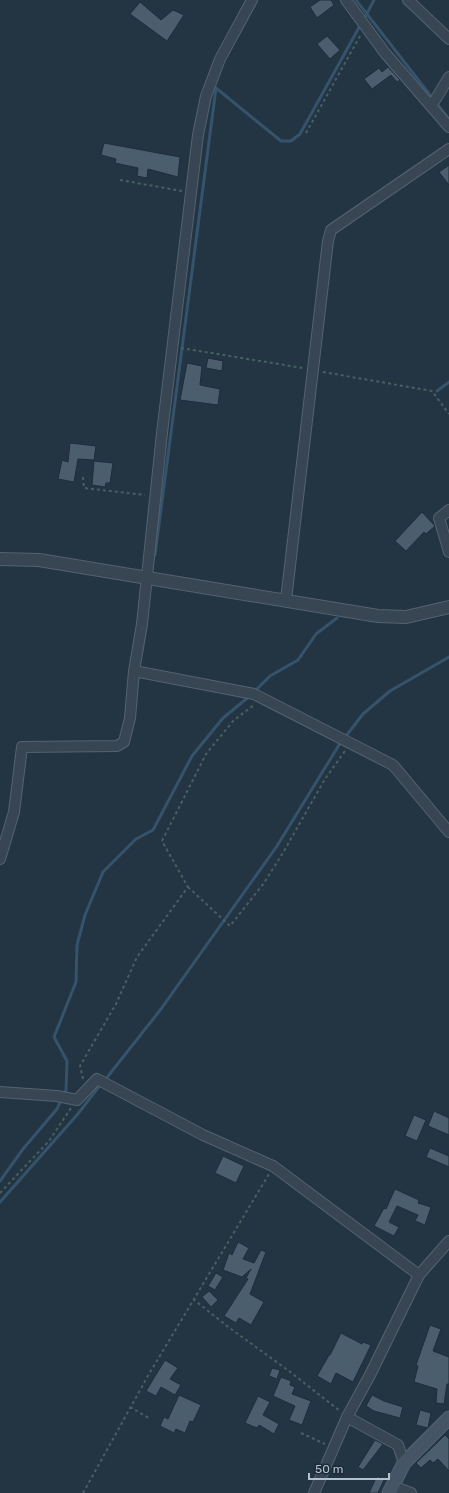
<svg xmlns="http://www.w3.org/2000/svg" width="449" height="1493" font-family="Rubik,sans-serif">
<rect width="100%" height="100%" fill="#233443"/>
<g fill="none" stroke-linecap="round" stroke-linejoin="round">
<path stroke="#35536b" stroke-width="3" d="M356,0L448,118
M364,19L374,0
M437,391L449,382
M155,555L216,88L281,141H291L300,134L361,24
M255,691L270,676L298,660L316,634L337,618
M105,1080L161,1009L277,846L339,745L363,714L390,691L449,657
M64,1095L66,1090L67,1061L54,1037L76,982L77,945L85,915L103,872L136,839L153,830L192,756L223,718L251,695
M0,1181L23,1149L57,1109L61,1100
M0,1202L77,1115L101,1084"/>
</g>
<path fill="#4b5e6e" stroke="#1e2d3a" d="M320,0H331L334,5L317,18L310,7Z
M140,2L161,20L173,10L184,15L167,41L130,14Z
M327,36L340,50L330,59L317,44Z
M388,67L400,80L397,82L391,75L372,89L364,79L379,68L382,72Z
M104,143L180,157L178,177L148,169L147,178L137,176L138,168L115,163L116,159L101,155Z
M449,165V185L439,172Z
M208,358L223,361L222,371L206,368Z
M187,363L202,366L200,385L220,389L218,405L180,400Z
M70,443L96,446L94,460L78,459L74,482L58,479L62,460L68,462Z
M94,461L113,463L110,483H106L105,487L92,485Z
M422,512L435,526L426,534L424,532L406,551L395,541Z
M434,1111L449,1118V1135L428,1126Z
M414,1115L426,1120L417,1141L405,1136Z
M430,1148L449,1156V1167L426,1157Z
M223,1156L244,1166L236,1183L215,1173Z
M395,1189L419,1200L418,1203L431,1207L425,1225L415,1221L418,1215L397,1206L389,1222L399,1227L394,1236L374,1226L384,1208L386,1209Z
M238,1242L249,1248L243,1259L254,1263L261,1250L266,1252L250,1294L264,1302L251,1325L239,1318L236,1323L224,1316L248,1279L246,1278L251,1269L242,1277L223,1270L229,1253L232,1255Z
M216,1273L223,1277L215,1290L208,1286Z
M209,1291L218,1300L211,1307L202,1297Z
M430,1325L441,1329L433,1351L449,1357V1384H447L444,1404L436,1403L437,1389L414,1382L418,1366L416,1365Z
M341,1333L362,1344L363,1342L371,1345L353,1382L336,1373L331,1384L317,1376L329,1355H330Z
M165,1360L178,1368L170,1379L181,1385L175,1395L161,1387L156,1396L146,1391Z
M272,1368L280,1370L277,1379L269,1376Z
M281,1377L291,1381L290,1385L295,1387L292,1394L311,1401L302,1425L289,1420L295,1406L273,1396Z
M179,1395L201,1405L193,1422L190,1421L185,1433L176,1429L174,1433L160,1426L164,1417L168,1419Z
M372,1395L384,1401L403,1407L400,1418L374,1411L366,1406Z
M258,1396L270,1402L263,1415L279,1424L274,1434L259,1425L257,1428L245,1423Z
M420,1410L431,1413L428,1428L416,1425Z
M445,1435L449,1439V1471L438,1459L433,1463L430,1460L421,1468L416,1463Z
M375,1440L383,1444L363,1470L358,1467Z
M377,1476L384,1480L378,1493H369Z"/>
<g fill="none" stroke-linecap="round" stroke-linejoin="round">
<g stroke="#556370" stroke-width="12">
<path id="minor" d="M346,0L385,53L449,127
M408,0L449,39
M432,105L449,77
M449,510L439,518L449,552
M286,600L328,241L331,230L449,149
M134,671L254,694L393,765L449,832
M0,859L14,812L22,747L117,746L124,742L130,718L134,671L142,624L162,433L198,135L206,96L220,59L252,0
M0,1092L57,1096L77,1100L97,1079L203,1135L273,1166L419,1275
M347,1417L398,1445L404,1463
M392,1486L411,1493
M314,1493L347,1417L370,1375L419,1275L449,1241"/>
</g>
<g stroke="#556370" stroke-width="14">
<path id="tertiary" d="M0,559L39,560L378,616L406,617L449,607"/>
</g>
<g stroke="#556370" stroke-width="15">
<path id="secondary" d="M389,1493L404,1463L449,1418"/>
</g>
<path stroke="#456161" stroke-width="2" stroke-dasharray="3 3" stroke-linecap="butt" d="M306,133L360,36
M120,180L182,191
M181,348L303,368
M323,372L432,391L449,414
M83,477L84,488L145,495
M188,887L230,926L264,883L284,851L325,779L345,751
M83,1079L80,1066L116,1004L137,957L188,887L162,841L206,754L234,720L254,705
M0,1193L49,1141L71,1108
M193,1299L227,1326L289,1371L340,1411
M130,1407L149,1418
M301,1433L325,1444
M83,1493L149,1374L269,1174"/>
<use href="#minor" stroke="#374652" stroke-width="10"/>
<use href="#tertiary" stroke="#374652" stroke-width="12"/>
<use href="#secondary" stroke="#455566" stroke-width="13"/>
</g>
<path d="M309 1473v6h80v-6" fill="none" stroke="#b4c0cd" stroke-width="2"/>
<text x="315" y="1473" font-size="12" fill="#b4c0cd" stroke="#1c2b38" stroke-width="3" paint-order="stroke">50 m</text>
</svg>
